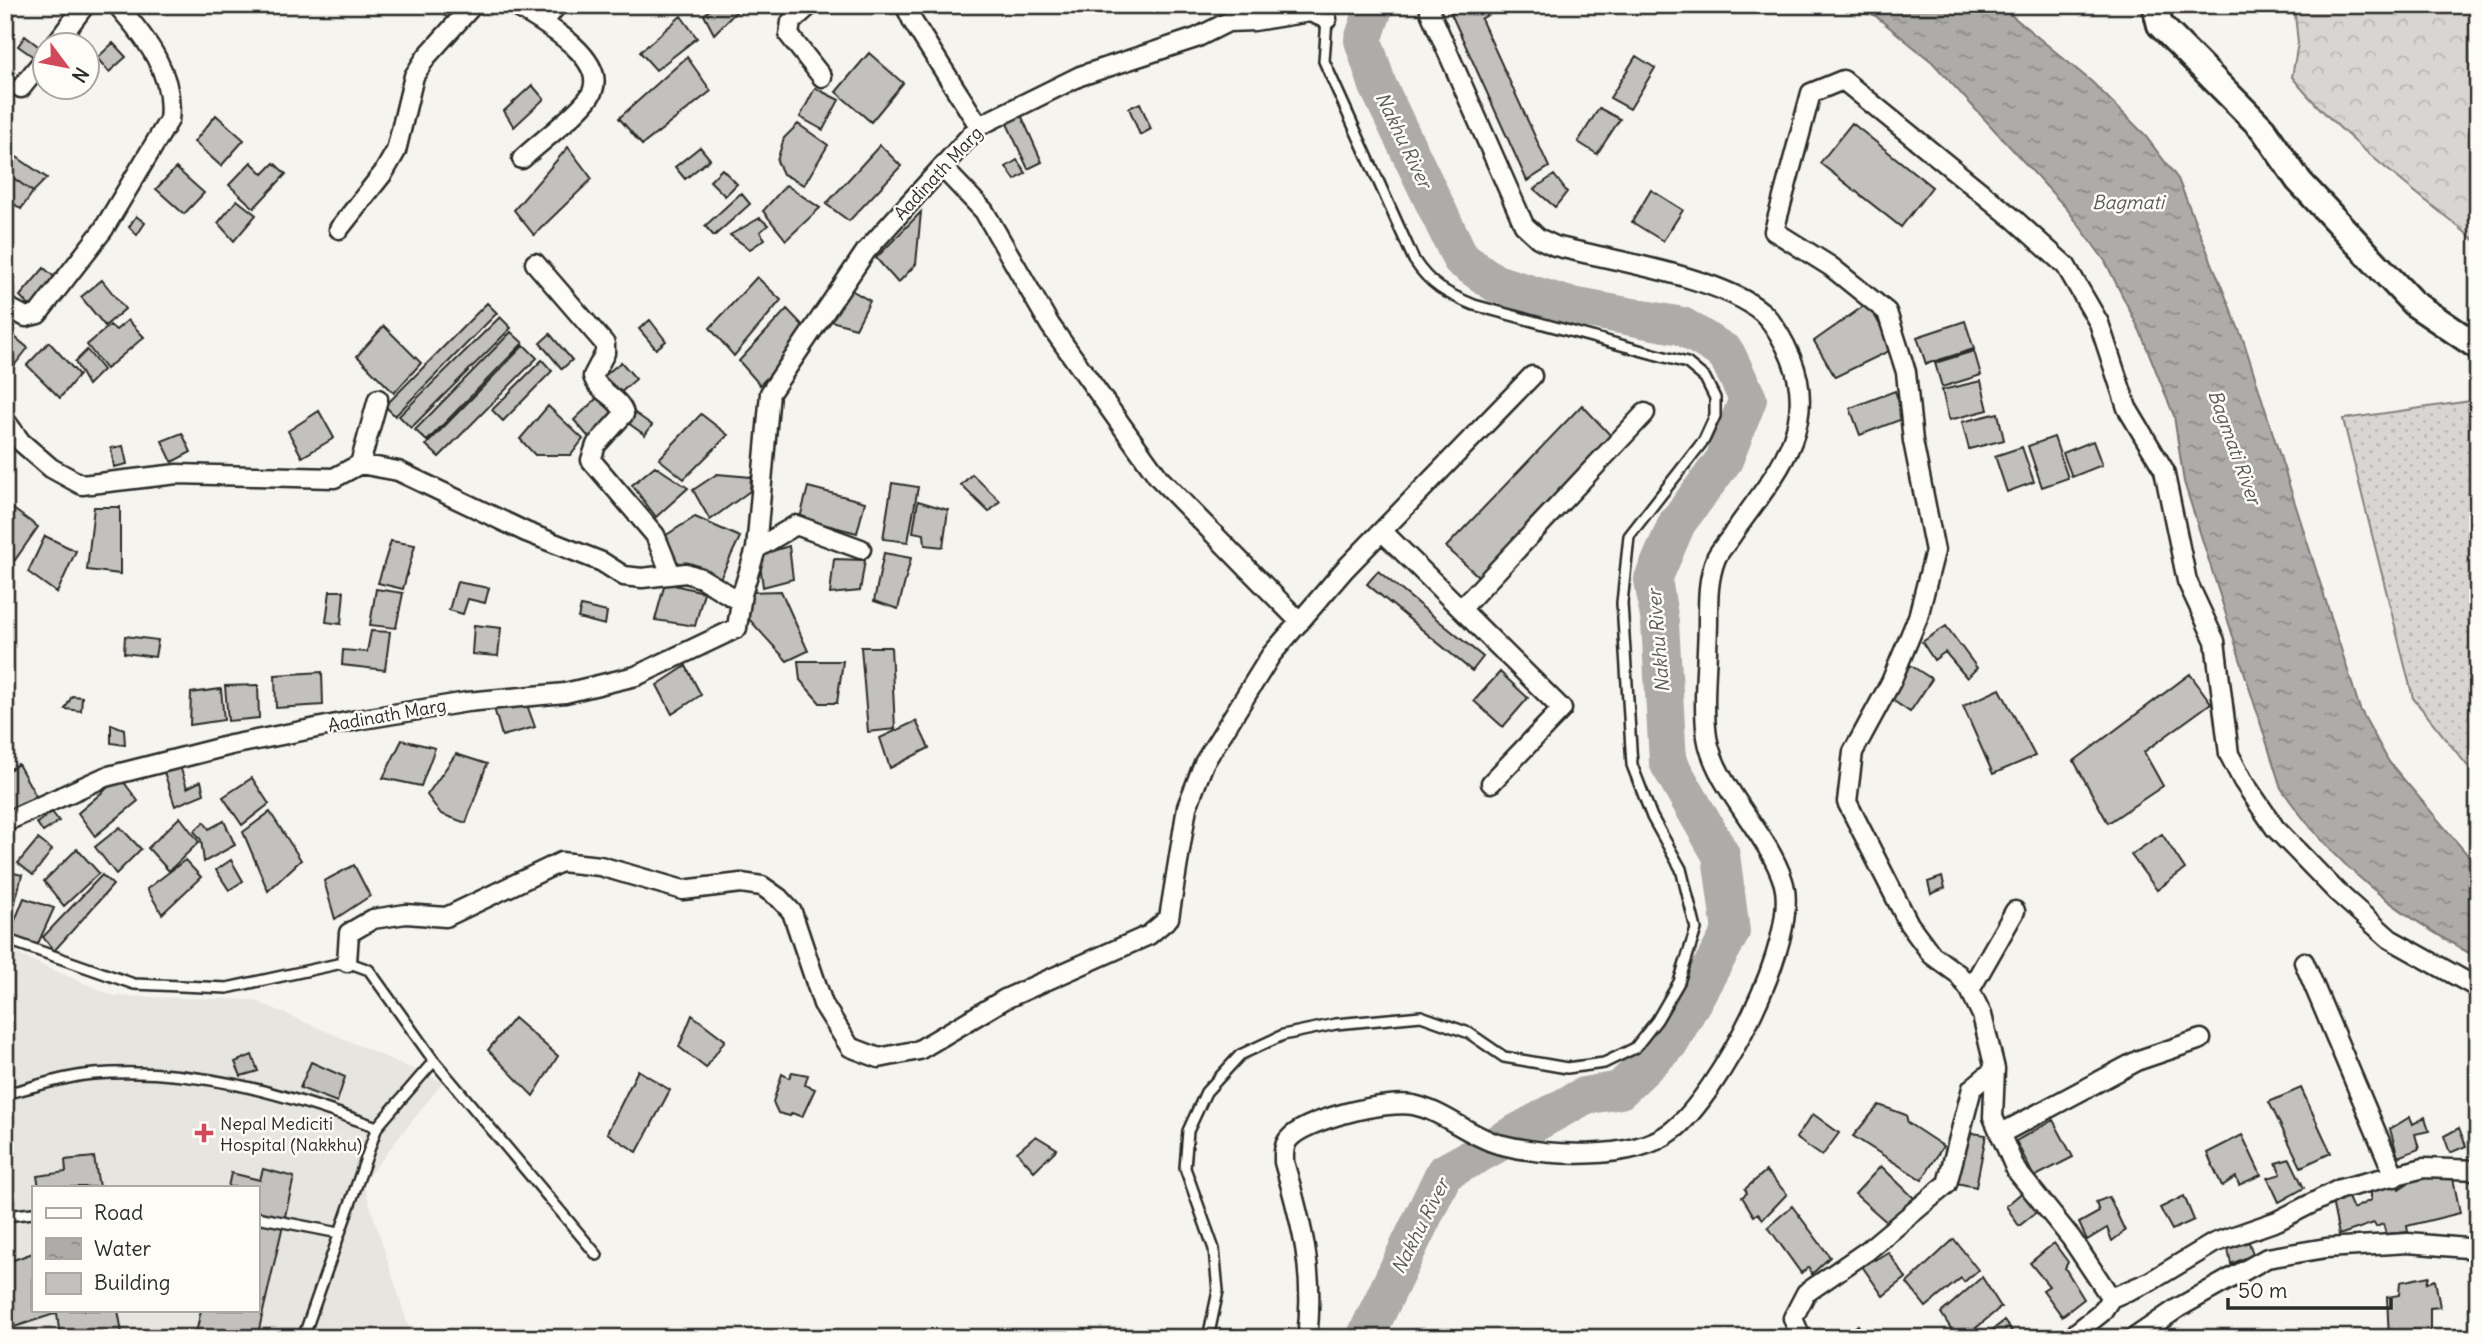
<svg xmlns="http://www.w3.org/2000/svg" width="2483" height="1343" font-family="Delius,sans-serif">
<defs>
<pattern id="grass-dots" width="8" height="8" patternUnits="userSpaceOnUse" patternTransform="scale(1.75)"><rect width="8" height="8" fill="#d7d6d2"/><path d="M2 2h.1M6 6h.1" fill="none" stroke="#b9b8b4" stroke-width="1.8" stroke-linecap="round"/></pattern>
<pattern id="forest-crowns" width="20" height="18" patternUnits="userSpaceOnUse" patternTransform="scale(1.75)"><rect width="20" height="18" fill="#d7d6d2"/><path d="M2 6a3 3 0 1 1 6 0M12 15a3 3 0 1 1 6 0" fill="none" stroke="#b9b8b4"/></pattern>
<pattern id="water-ripples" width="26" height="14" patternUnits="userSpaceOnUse" patternTransform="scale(1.75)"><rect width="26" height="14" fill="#adaca9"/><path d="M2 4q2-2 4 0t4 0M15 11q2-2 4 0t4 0" fill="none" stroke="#8d8c8a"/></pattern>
</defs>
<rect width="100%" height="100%" fill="#f5f4ef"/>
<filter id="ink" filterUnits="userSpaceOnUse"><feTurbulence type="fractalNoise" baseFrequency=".0143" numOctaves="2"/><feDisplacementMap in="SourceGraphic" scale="14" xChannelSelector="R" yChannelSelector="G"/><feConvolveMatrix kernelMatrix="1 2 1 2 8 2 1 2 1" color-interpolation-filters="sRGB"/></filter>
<g filter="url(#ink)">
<path fill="#e6e5e0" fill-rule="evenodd" d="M5,949L114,996L254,1000L443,1082L363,1183L412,1338H5ZM33,1187H257V1310H33Z"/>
<path fill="url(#grass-dots)" stroke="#81807e" stroke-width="2" d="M2478,400V779L2413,698L2343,419Z"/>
<path fill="url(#forest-crowns)" stroke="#81807e" stroke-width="2" d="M2294,5L2478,6V243C2416,191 2342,139 2292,77L2298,43Z"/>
<path fill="url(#water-ripples)" stroke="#797877" stroke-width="2" d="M1862,5H1999L2092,82L2143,133L2178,179L2244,342L2360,709L2389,762L2478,867V958C2396,913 2334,866 2281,788L2184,482L2174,416L2140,331L2105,261L2067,209L1932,62Z"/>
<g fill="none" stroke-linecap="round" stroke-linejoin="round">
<path stroke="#adaca9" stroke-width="38" d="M1365,1338L1444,1173L1584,1096L1620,1090L1670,1042L1731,932L1721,855L1668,762L1660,623L1653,579L1677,523L1724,460L1748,399L1726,353L1682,326L1566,305L1495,283L1461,259L1378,86L1363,40L1375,5"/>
</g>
<path fill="#c2c1be" stroke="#2b2b2b" stroke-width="2" d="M435,5H469L452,23Z
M715,5H733L736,12L714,34L704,15Z
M776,5H805L789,20Z
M1505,5L1481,19L1549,167L1527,181L1448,7Z
M681,16L697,38L656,70L640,52Z
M5,24L13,33L5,40Z
M25,36L42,49L35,58L18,46Z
M113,43L126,57L109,72L97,58Z
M869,53L903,83L871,122L836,92Z
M1636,56L1655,68L1630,109L1610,98Z
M687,57L711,91L642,145L619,118Z
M532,85L544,99L514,127L504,111Z
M815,88L839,100L823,130L800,117Z
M1140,103L1151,129L1140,135L1129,108Z
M1018,108L1042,162L1028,169L1003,115Z
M1599,108L1620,119L1597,154L1578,142Z
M216,115L244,140L221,166L194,142Z
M1852,123L1932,187L1901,227L1820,163Z
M798,124L828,145L804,185L783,174L777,161L784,138Z
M880,145L901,166L849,221L826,204Z
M568,147L592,179L534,235L514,210Z
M700,147L710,159L685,179L675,167Z
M5,149L47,178L33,192L5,172Z
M1017,160L1026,173L1015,180L1006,167Z
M251,162L263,174L274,163L286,174L254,208L229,185Z
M176,168L204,193L184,214L156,189Z
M722,169L737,184L725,196L710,181Z
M5,172L33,192L21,209L5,197Z
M1554,175L1567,192L1555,207L1534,189Z
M786,185L820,208L786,240L763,211Z
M1651,190L1683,210L1663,241L1632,222Z
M741,193L750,204L714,236L705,226Z
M237,200L256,215L234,241L218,223Z
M921,212L916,264L898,283L876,258Z
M136,216L145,223L137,235L129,227Z
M760,218L768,225L760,232L765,239L750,249L730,235Z
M44,268L58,280L33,310L20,296Z
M757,277L781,300L734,356L710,328Z
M102,280L125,309L105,326L81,297Z
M846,287L870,301L856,328L827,320Z
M487,303L497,313L395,416L385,406Z
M1868,303L1893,349L1835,377L1814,341Z
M787,309L810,333L760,385L739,361Z
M500,317L511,328L411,428L399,416Z
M128,320L144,337L106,369L87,345L110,325L116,330Z
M650,320L666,341L656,349L639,329Z
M1965,321L1974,349L1926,364L1917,337Z
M384,326L421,363L394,393L357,356Z
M5,329L28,348L5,377Z
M511,332L523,343L427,441L415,430Z
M550,334L572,360L562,369L540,343Z
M49,342L79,375L60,398L27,365Z
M524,345L537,358L439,457L426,445Z
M87,350L103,370L88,385L75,362Z
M1974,351L1981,375L1942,387L1935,363Z
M542,360L552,371L503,421L492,410Z
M621,362L636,379L619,394L603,377Z
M1981,381L1988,410L1949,420L1942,390Z
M1895,391L1905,418L1860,435L1850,408Z
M600,395L619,415L592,441L574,420Z
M1582,405L1612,437L1478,576L1446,547Z
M548,406L583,439L571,455H535L520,439Z
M319,411L334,438L302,457L288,431Z
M635,413L652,425L645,435L628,423Z
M1998,413L2004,440L1969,449L1962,422Z
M701,414L728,435L684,479L659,459Z
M182,433L191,452L172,462L162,441Z
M2054,437L2068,478L2042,487L2028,446Z
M2093,441L2102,465L2072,477L2063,453Z
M123,446L127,464L114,467L111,448Z
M2022,447L2034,482L2007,492L1995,456Z
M655,466L688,488L656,517L632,485Z
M717,474L751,477L750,491L710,520L693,490Z
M972,474L1000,501L989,512L961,485Z
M892,483L918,487L908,542L883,539Z
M808,487L865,502L857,533L800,518Z
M918,501L948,510L943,547L925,545L924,534L913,532Z
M9,506L38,527L15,560L5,553V512Z
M94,507H120V574L87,570Z
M695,517L740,537L718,583L672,559L660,539Z
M45,536L76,551L57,593L28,572Z
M391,541L415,545L403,589L378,583Z
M789,546L793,579L763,587L759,555Z
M884,553L911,558L898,609L874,601Z
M834,559L865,560L860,591L830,594Z
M1378,571L1483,657L1472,671L1367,584Z
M457,582L489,588L485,603L468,599L463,614L449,610Z
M665,583L704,592L695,626L655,620Z
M376,589L403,593L396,628L370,625Z
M330,591H344L341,624L326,622Z
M781,591L808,651L787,661L748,618L749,592Z
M581,606L607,612L605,625L578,618Z
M474,625L501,628L498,656L472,654Z
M1946,626L1977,668L1967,678L1945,652L1934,660L1922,642Z
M371,631L390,632L385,670L342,665L343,650L367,652Z
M125,636L158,640L155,657L124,653Z
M861,647H891L895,729L868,732Z
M798,661H843L837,703H820L800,680Z
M1910,665L1932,679L1910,712L1888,697Z
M686,666L701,695L672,714L657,685Z
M322,672L323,705L276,708L275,675Z
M1500,672L1528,698L1503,727L1474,701Z
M2190,674L2211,703L2144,752L2163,786L2108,823L2074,761Z
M258,685L259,718L228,721L225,686Z
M221,689L224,720L190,725L191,693Z
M2000,689L2035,756L1993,774L1963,706Z
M72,696L82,697L81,711L65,709Z
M527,705L535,727L502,736L494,708Z
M916,721L929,748L890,768L880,738Z
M111,724L124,729L125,745L111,743Z
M402,740L435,748L421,786L383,778Z
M456,754L487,764L466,823L441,814L427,795Z
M179,763L187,788L201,781L204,794L175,806L164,772Z
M18,764L36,796L5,817V773Z
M120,777L138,801L95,836L78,813Z
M252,778L269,804L242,825L223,797Z
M52,812L59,821L43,832L37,823Z
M270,812L301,860L268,891L243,832Z
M180,817L199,842L169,871L148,848Z
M224,821L235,845L204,862L201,840L194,831L204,822L209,829Z
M120,827L141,849L116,874L95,847Z
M2162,834L2185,869L2157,890L2131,855Z
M38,839L52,850L33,875L18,863Z
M77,849L99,873L64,906L44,881Z
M185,860L201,877L162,914L147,889Z
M231,860L243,881L229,890L216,870Z
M354,865L370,896L335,919L324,881Z
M5,871L22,875L11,918L5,916Z
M102,875L113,885L54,951L43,937Z
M1942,877L1945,888L1931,894L1928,882Z
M24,898L54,908L36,948L7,940Z
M692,1015L725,1040L706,1068L679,1047Z
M514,1018L558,1056L533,1096L488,1050Z
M252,1055L258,1071L241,1076L235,1062Z
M311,1062L345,1077L337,1102L300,1088Z
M638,1070L670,1090L637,1152L607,1133Z
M792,1072L808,1075L805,1085L815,1089L802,1117L792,1113L790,1116L778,1113L773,1102L782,1074L789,1078Z
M2301,1088L2331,1153L2301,1167L2269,1102Z
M1879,1105L1906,1115L1908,1123L1943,1146L1922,1180L1853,1136Z
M1813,1114L1839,1133L1822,1156L1796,1138Z
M2410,1117L2413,1124L2425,1117L2429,1131L2415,1134L2419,1149L2398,1157L2390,1129Z
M2053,1120L2073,1157L2034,1177L2016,1141Z
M2459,1128L2466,1146L2450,1153L2444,1136Z
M1966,1132L1986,1135L1976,1187L1956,1183Z
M2242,1135L2261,1175L2239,1185L2236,1177L2222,1186L2207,1153Z
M1036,1136L1057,1149L1034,1171L1017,1152Z
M94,1157L99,1187H39L37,1176L66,1172L65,1160Z
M2290,1159L2304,1188L2279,1202L2268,1178L2281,1174L2276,1163Z
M1881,1166L1918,1202L1891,1226L1855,1194Z
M263,1169L294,1177L257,1338H195L201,1310H257V1187H228L231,1173L260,1180Z
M2443,1169L2444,1179L2453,1178L2460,1213L2407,1226L2408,1232L2386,1234L2383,1224L2376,1227L2374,1223L2339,1235L2332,1201L2346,1193L2353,1209L2371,1200V1192L2397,1182L2399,1189L2420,1175Z
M1766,1171L1787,1194L1763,1219L1758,1213L1754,1216L1742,1197L1747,1193L1745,1189Z
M2025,1190L2039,1210L2019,1226L2006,1206Z
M2184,1196L2194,1220L2172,1230L2160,1208Z
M2109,1197L2125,1231L2112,1241L2107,1228L2087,1240L2079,1223L2099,1212L2096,1202Z
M1792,1206L1830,1257L1812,1274L1809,1267L1801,1273L1768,1227Z
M1954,1239L1978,1270L1964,1282L1961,1278L1926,1307L1907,1283Z
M2249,1242L2253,1255L2231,1264L2228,1249Z
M2054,1243L2068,1262L2065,1268L2084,1299L2062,1316L2043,1290L2049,1286L2030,1263Z
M1869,1251L1875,1260L1888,1252L1906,1278L1883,1296L1857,1259Z
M33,1253V1310H118L123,1338H60L57,1313L5,1330V1263Z
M2429,1276L2427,1283L2435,1280L2440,1307L2430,1308V1338H2389L2387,1297L2399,1295L2400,1282Z
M1982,1277L2001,1307L1964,1338H1957L1941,1313Z
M2004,1321L2017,1338H1982Z
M1858,1325L1868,1338H1841Z"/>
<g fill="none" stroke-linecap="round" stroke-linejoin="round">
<g stroke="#2b2b2b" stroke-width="14">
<path id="lane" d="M5,939L134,984L227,988L347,962L369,970L434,1061L597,1255
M5,1094C34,1087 65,1076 94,1074C193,1066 286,1094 377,1127
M5,1216L33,1213
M257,1217L339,1233
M303,1338L377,1127L434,1061
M1208,1338L1218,1291L1214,1249L1185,1168L1188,1131L1206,1092L1240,1055L1283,1035L1336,1024L1421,1016L1469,1033L1504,1057L1567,1068L1604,1063L1635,1048L1657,1020L1679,982L1696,929L1681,869L1652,817L1632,765L1622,603L1629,536L1704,440L1715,416V398L1705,378L1687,363L1474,305C1447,294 1430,285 1414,260L1324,61L1327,19"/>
</g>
<g stroke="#2b2b2b" stroke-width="23">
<path id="street" d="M514,5C539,20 613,60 590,96C578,114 540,142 522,159
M810,5L791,22L789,35L822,77
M905,5L913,22L979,126
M543,23L557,5
M54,46L85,5
M21,88L46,57
M942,167L984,211L1050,325L1159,478L1300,622
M339,229L384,172L396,151L414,76L427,56L473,5
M535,263L605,344V353L593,376C598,393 620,397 624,414L596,445L591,460L655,535L671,574
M5,306L26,317L38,314L103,230L169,120C175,74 146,38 117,5
M5,420L21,442L51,468L82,485L177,474L334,478L360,464L378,399
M360,464L398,471L526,532L602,562L624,576L642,578L686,573L701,578L741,602
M1382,531L1562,709L1491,783
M756,549L770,393L866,251L979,126L1080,76L1196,38L1228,22L1254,21L1310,12L1327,19
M1461,609L1645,413
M5,822L105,777L231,745L357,720L467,702L565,693L636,676L737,628L742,594L756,549L796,525L861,549
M347,962L349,933L373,919L406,914L446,917L561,862L600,866L683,890L741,883L762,886L779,898L792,912L823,1004L850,1047L879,1058L919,1050L1005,999L1149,935L1169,918L1187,807L1204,763L1271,655L1345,569L1532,376
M2304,962L2395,1177
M1970,990L2015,911
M2000,1134L2139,1060L2201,1039
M2111,1298L2071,1238L2016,1170L1993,1117L1995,1069L1982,1015L1970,990L1958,974L1932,955L1909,924L1847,802L1853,752L1891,682L1918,617L1935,551L1913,441L1906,372L1887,312L1830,266L1774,231L1811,93L1843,80L2014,219L2066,266L2099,323L2127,408L2164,470L2187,581L2215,641L2229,754L2243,781L2275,828L2337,892L2390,939L2478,988
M1307,1338C1315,1272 1302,1225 1284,1162C1284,1154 1283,1147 1288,1140C1304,1119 1388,1100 1413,1105C1443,1111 1468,1135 1498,1144C1545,1156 1632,1162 1672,1131C1718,1096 1802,938 1783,881C1767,831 1715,787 1707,737C1702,701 1708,656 1708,619C1708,598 1708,578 1716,558C1720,549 1729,541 1734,532C1773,477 1820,428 1791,358C1785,343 1774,323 1762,312C1721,277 1610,260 1555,246L1538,238L1524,225L1430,12L1432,5
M1801,1338L1793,1318L1806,1293L1867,1251L1947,1184L1972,1088L1995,1069
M2075,1338L2077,1332L2101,1313L2111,1298L2149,1282L2214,1243L2277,1221L2340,1189L2424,1168L2478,1170
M2134,1338L2178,1308L2267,1258L2326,1248L2408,1243L2478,1249"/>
</g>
<g stroke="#2b2b2b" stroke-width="30">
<path id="secondary" d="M2155,5L2160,25L2263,129L2298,180L2413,303L2478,347"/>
</g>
<use href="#lane" stroke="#fdfcf7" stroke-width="9"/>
<use href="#street" stroke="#fdfcf7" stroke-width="18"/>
<use href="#secondary" stroke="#fdfcf7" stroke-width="24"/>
</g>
</g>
<path fill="#d1495b" stroke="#fdfcf7" stroke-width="2.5" d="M200.5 1122.5h7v7h7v7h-7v7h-7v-7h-7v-7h7z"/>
<g text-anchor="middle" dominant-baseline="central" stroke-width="5" stroke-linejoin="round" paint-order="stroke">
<g font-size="18" fill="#2b2b2b" stroke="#fdfcf7">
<text transform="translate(938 173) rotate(-47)">Aadinath Marg</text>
<text transform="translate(387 715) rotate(-10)">Aadinath Marg</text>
</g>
<g font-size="18" fill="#2b2b2b" stroke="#fdfcf7" text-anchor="start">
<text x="220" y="1123">Nepal Mediciti<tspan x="220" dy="21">Hospital (Nakkhu)</tspan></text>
</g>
<g font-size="19" font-style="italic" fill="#585857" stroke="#fdfcf7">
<text transform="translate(1404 140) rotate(64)">Nakhu River</text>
<text x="2128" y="202">Bagmati</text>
<text transform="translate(2235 447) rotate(70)">Bagmati River</text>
<text transform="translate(1658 641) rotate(-95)">Nakhu River</text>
<text transform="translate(1420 1226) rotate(-63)">Nakhu River</text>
</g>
</g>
<rect width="2483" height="1343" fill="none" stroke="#fdfcf7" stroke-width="28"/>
<rect x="14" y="14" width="2455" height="1315" fill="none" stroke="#2b2b2b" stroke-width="2.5" filter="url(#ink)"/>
<rect x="32" y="1186" width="228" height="126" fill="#fdfcf7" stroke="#a9a8a5" stroke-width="2"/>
<rect x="46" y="1208" width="35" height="10" fill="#fdfcf7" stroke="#a9a8a5" stroke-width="2"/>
<text x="94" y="1220" font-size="21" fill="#2b2b2b">Road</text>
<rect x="46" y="1238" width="35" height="21" fill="url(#water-ripples)" stroke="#a9a8a5" stroke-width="2"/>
<text x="94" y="1256" font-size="21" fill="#2b2b2b">Water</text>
<rect x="46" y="1273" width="35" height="21" fill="#c2c1be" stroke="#a9a8a5" stroke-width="2"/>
<text x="94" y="1290" font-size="21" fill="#2b2b2b">Building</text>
<g transform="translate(66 66) rotate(122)"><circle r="33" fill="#fdfcf7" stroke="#a9a8a5" stroke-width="2"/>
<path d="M0-5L12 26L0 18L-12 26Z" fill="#d1495b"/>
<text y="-10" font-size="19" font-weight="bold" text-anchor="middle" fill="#2b2b2b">N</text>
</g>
<path d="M2228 1298v10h163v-10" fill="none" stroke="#2b2b2b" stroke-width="3.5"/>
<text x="2238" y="1298" font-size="21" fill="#2b2b2b" stroke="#fdfcf7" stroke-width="5" paint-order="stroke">50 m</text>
</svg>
